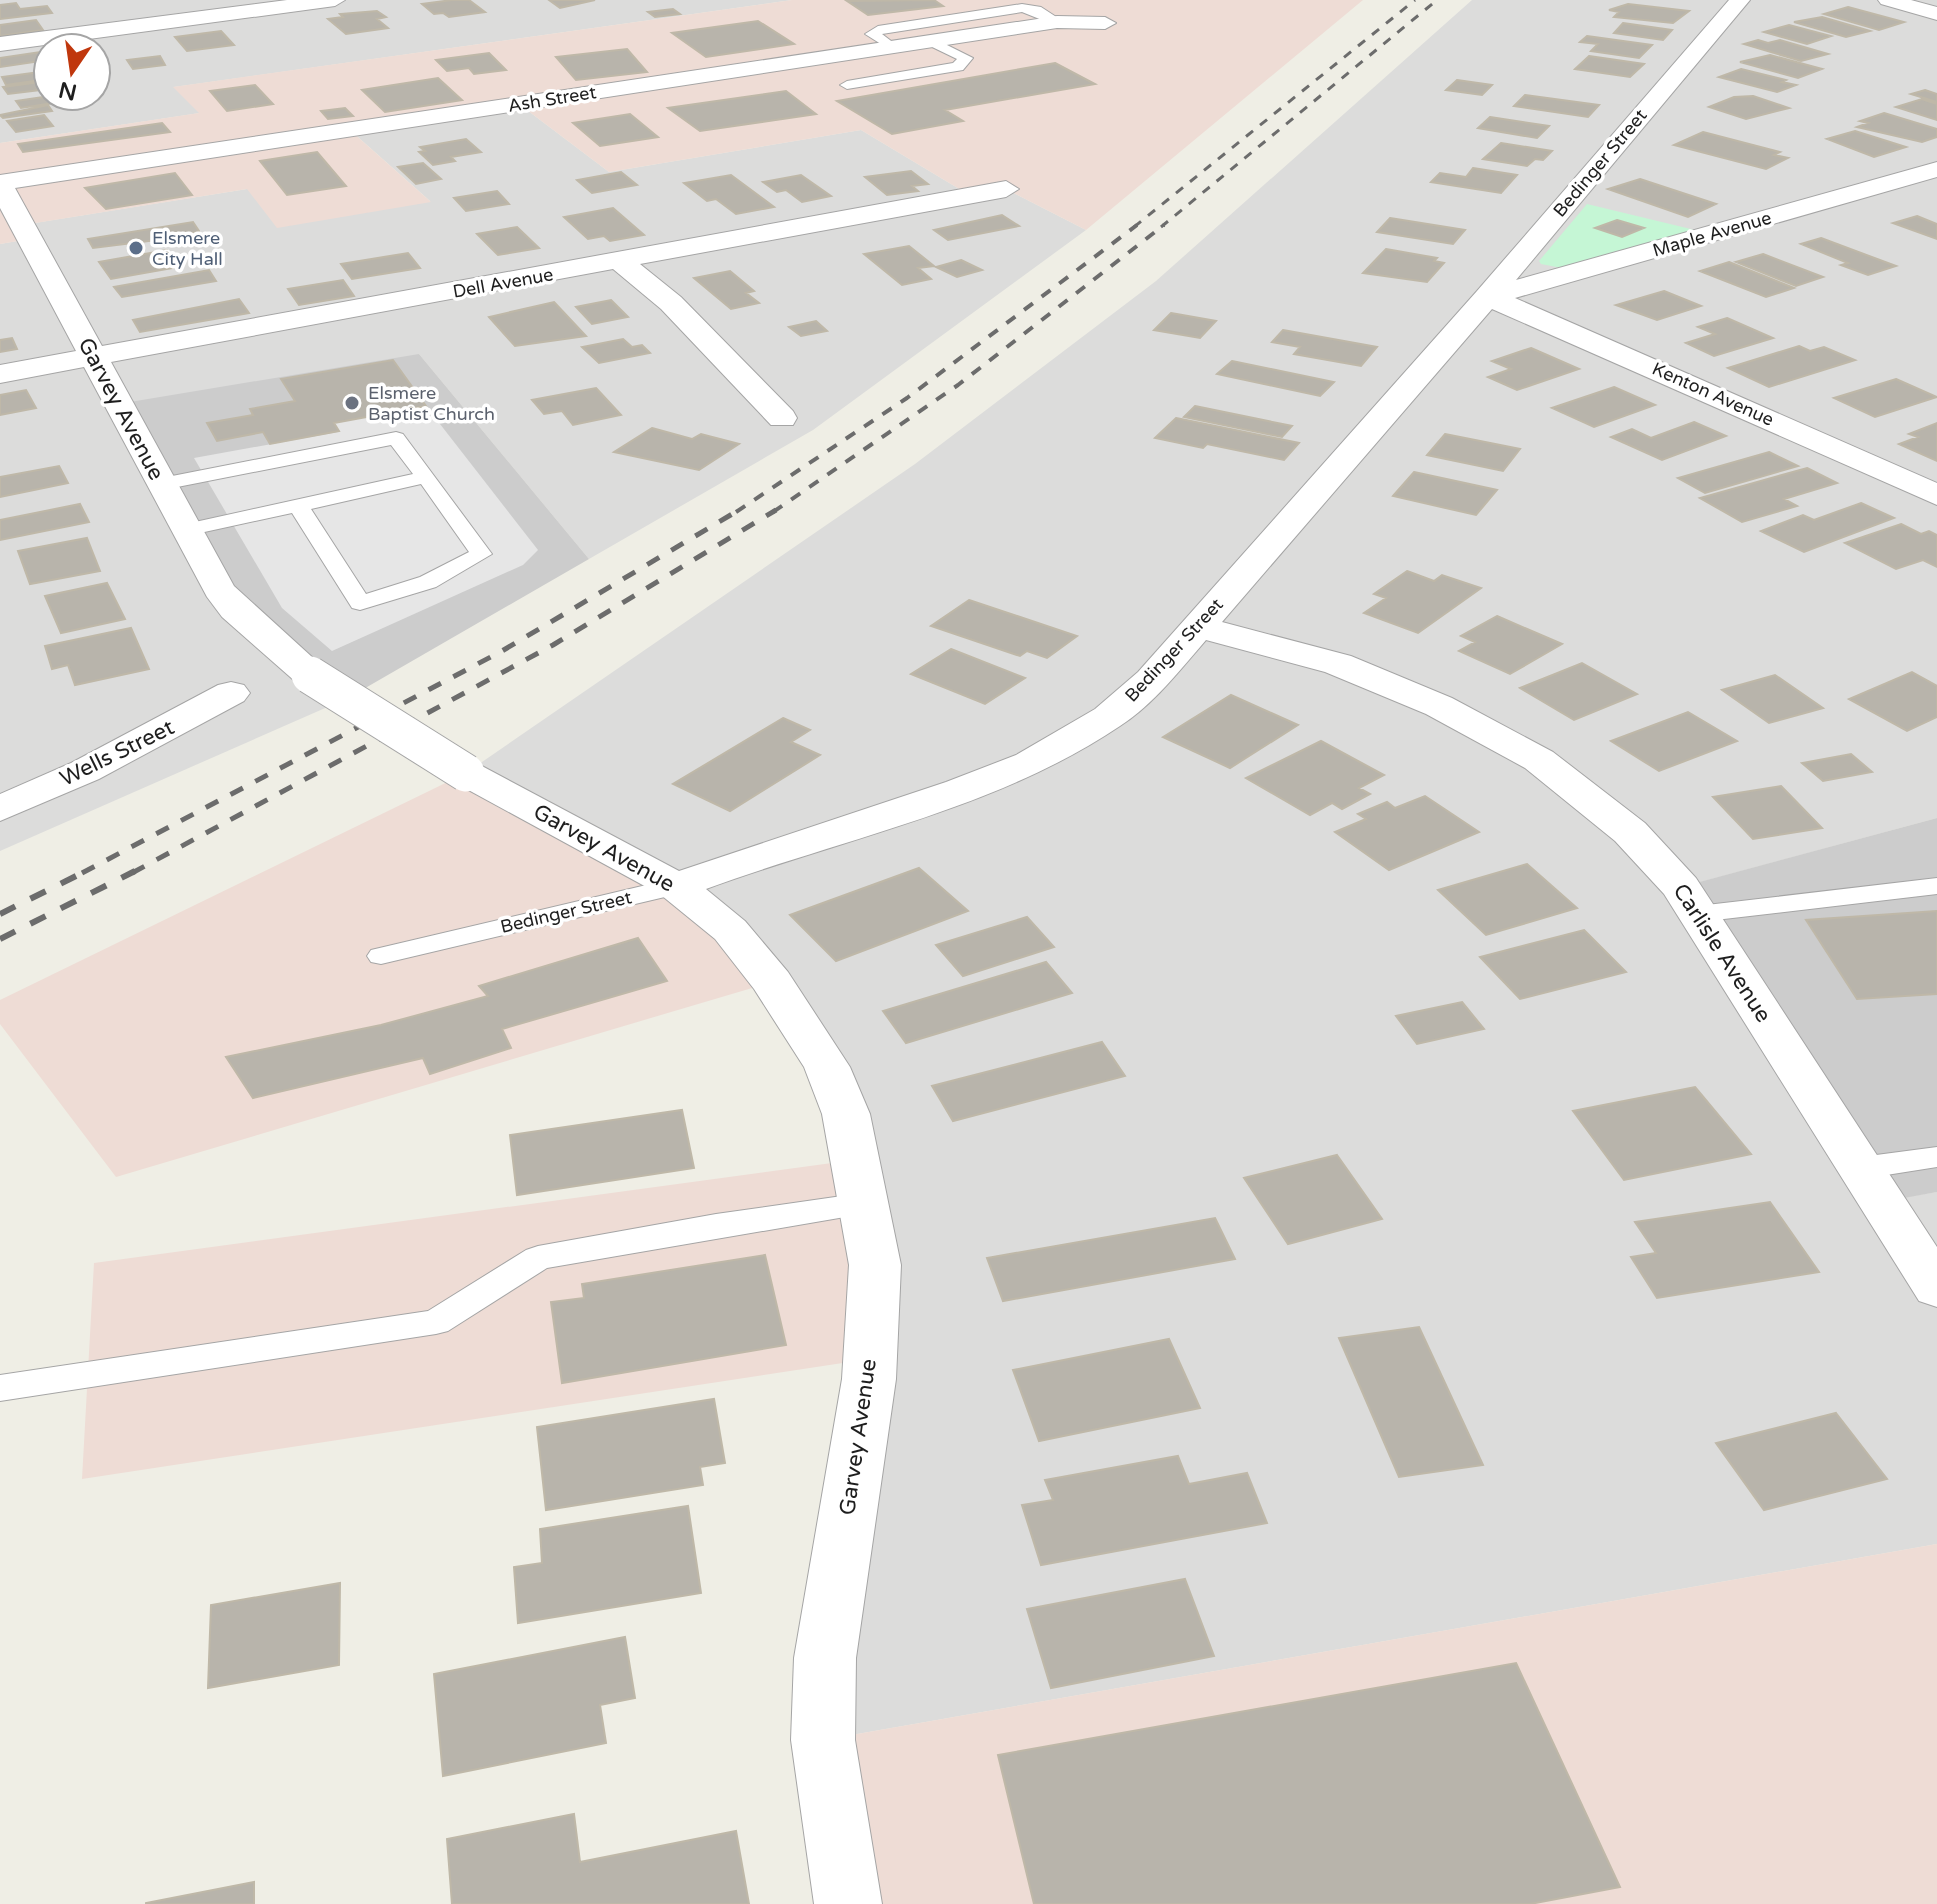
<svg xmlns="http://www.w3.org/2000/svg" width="1937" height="1904" font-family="'Varela Round',sans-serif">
<rect width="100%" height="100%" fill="#efeee5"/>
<path fill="#dcdcdb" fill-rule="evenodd" d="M0,0H792L174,87L200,113L0,143ZM48,48H96V96H48Z
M1472,0H1937V818L1682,887L1881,1201L1937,1192V1544L823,1740L867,1222L772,982L466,773L915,464L1156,281Z
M519,104L609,172L861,130L971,196L1006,189L1086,230L813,430L589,559L419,354L348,698L0,851V244L29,239L22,225L247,189L430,201L350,130Z"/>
<path fill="#eedcd5" d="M792,0H1363L1086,230L1006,189L971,196L861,130L609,172L519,104L351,131L431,202L277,228L247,189L23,225L30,239L0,244V143L199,113L173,87Z
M466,773L676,886L772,982L116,1177L0,1024V1000Z
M854,1160L869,1359L82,1479L94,1263Z
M1937,1544V1904H848L823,1740Z"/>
<path fill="#ccc" d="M419,354L589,559L348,698L235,609L118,404Z
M1937,818V1192L1882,1202L1681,887Z"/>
<path fill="#c5f6d5" d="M1587,204L1699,231L1562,268L1541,264L1539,261Z"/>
<path fill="#e6e6e6" d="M426,406L538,550L523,565L332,651L282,608L194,458L338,432L334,423Z"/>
<path fill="#b8b4ab" stroke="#bfb8a8" stroke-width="2" d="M452,0H469L485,12L449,17L443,13L434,14L422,4Z
M549,0H595L560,8Z
M934,0L943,6L868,15L847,1Z
M16,3L20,9L47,6L52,13L0,19V5Z
M1628,4L1689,11L1673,23L1614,17L1619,12L1609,10Z
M1848,7L1904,22L1879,30L1824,14Z
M673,9L680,14L655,17L648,12Z
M377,11L386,17L377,19L388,28L346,34L328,19L343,17L340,14Z
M1822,17L1870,31L1846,37L1794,22Z
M36,20L43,30L0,36V25Z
M758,21L794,44L706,57L672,33Z
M1623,23L1672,30L1663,40L1614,33Z
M1789,25L1831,36L1807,44L1764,32Z
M221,31L234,45L187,51L175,37Z
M1587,36L1652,45L1639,58L1591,51L1598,44L1580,42Z
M1758,40L1768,43L1780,40L1828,54L1801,61L1744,44Z
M627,49L647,72L576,80L556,57Z
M48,51V60L0,67V58Z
M489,53L506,70L474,74L469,68L447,71L436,60Z
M1770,55L1822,69L1798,78L1740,62Z
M160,56L165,65L133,69L127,60Z
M1589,56L1644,64L1630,77L1575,69Z
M1055,63L1095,84L945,110L963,121L892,134L837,101Z
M1741,69L1786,80L1782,82L1796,85L1777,92L1719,77Z
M48,71V79L6,85L2,77Z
M438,78L462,100L385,112L362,90Z
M1457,80L1492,85L1482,95L1446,90Z
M48,81V89L8,94L3,87Z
M255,85L273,104L227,111L210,91Z
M1925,90L1937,94V102L1911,94Z
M786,91L816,114L700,131L668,108Z
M1525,95L1599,105L1588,117L1514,106Z
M50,96H77L80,99L21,108L16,101Z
M1753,96L1789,108L1746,119L1709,107L1734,97Z
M1922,99L1937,104V120L1896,107Z
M48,105L52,111L3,118L0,115Z
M345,108L353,116L328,119L321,111Z
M1884,113L1937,129V137L1922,142L1857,127L1868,123L1860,121Z
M630,114L658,137L600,146L573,123Z
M44,115L53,126L16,132L7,121Z
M1490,117L1549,126L1537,138L1478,128Z
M162,123L170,132L23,152L18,144Z
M1855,131L1906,147L1874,157L1827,139Z
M1703,132L1780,152L1774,155L1788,158L1766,169L1674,145Z
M466,139L481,152L451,157L455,161L433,165L419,152L425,151L420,147Z
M1501,143L1552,151L1543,160L1535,159L1527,166L1483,159Z
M317,152L346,186L287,195L260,161Z
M423,163L441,179L416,184L398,167Z
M1473,168L1517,175L1501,193L1431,182L1440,173L1466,177Z
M911,171L928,184L912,186L918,191L887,195L865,177Z
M621,172L637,185L592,193L577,180Z
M175,173L192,195L106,209L85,188Z
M731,175L774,207L736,214L716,199L707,201L684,183Z
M801,175L831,196L802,202L786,190L777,192L763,182Z
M1640,179L1716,204L1688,217L1608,189Z
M497,191L509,204L466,211L454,198Z
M613,208L644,235L610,241L604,236L588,239L564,217Z
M1002,215L1019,226L948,240L934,230Z
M1917,216L1937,224V239L1893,223Z
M1390,218L1465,230L1453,244L1377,232Z
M1617,220L1644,228L1622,237L1595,228Z
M193,222L199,231L181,237L93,248L88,239Z
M517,227L539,248L498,255L477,234Z
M1821,238L1896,266L1868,275L1841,265L1848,263L1801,244Z
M909,246L934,266L918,268L931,279L902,285L864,254Z
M1386,249L1437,258L1434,261L1444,263L1427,282L1363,273Z
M167,250L173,258L165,260L172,268L111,279L99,262Z
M408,253L420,268L352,279L341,264Z
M1763,254L1823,277L1796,286L1736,262Z
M961,260L982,270L957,277L936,267Z
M1729,262L1794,288L1766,297L1700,271Z
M209,270L216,281L122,297L114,287Z
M730,271L754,291L746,293L759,303L731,309L694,278Z
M343,280L354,296L299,305L288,289Z
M1664,291L1701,306L1657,320L1616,305Z
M239,299L249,313L140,332L133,320Z
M611,300L628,317L592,324L576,307Z
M554,302L586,336L515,346L489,317Z
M1171,313L1216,321L1200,338L1154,330Z
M1727,318L1773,338L1714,356L1686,343L1715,334L1698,327Z
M816,321L827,331L801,336L789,327Z
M1283,330L1377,347L1361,366L1294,354L1300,347L1272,342Z
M12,338L17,349L0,352V340Z
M623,339L632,347L642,345L650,353L599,363L582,347Z
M1799,346L1810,351L1824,347L1855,360L1769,387L1728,368Z
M1531,348L1579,369L1517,390L1488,377L1511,369L1492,361Z
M393,360L426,406L334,423L339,431L270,444L263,432L217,441L207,423L253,415L250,409L295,401L281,379Z
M1232,361L1334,382L1320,396L1217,374Z
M1896,379L1937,397L1875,417L1834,398Z
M1614,387L1655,405L1594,427L1552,408Z
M596,388L621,415L573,425L562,411L544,414L532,400Z
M26,390L36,408L0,415V395Z
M1195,406L1292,426L1282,437L1184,417Z
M1176,418L1299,443L1284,460L1207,444L1203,448L1155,438Z
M1694,422L1726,436L1662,460L1611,437L1632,429L1651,438Z
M1937,423V461L1899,444L1918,437L1909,434Z
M652,428L692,439L701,434L739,444L699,470L614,452Z
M1445,434L1520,449L1503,471L1427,455Z
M1769,452L1798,466L1705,493L1678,478Z
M59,466L68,483L0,497V477Z
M1807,468L1837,483L1784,499L1797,506L1742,522L1700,498Z
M1414,472L1497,490L1476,515L1393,496Z
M1861,503L1894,518L1804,552L1761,531L1803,515L1814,520Z
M80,504L89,522L0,540V520Z
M1901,524L1921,534L1929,531L1937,535V567L1923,560L1896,569L1845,543Z
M87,538L100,571L30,584L18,551Z
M1407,571L1434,581L1442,575L1481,588L1418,633L1364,613L1386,598L1374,594Z
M107,583L125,619L61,633L45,596Z
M969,600L1077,636L1047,658L1027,651L1020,656L931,626Z
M1497,616L1562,644L1510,674L1459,651L1475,642L1461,636Z
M131,628L149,669L75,685L68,665L52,669L45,646Z
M951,649L1025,678L985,704L911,674Z
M1582,663L1637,694L1574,720L1520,688Z
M1912,672L1937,686V717L1907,731L1849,699Z
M1775,675L1823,708L1769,723L1722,690Z
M1231,695L1298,725L1230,768L1163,737Z
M1688,712L1737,741L1659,771L1611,741Z
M783,718L810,730L791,742L820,755L730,811L673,784Z
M1321,741L1384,775L1359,788L1370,794L1342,809L1332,803L1310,815L1246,778Z
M1851,754L1872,772L1823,781L1802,763Z
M1781,786L1822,828L1753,839L1713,797Z
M1425,796L1479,832L1389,870L1335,832L1366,819L1358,814L1387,802L1395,808Z
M1527,864L1577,908L1486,935L1438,890Z
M919,868L968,911L836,961L790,915Z
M1937,911V994L1857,999L1806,920Z
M1027,917L1054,947L963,976L936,945Z
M1584,930L1626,972L1520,999L1480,957Z
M638,938L667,981L502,1029L511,1048L430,1074L423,1058L253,1098L226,1057L381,1025L488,996L479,986Z
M1046,962L1072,993L906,1043L883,1011Z
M1462,1002L1484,1029L1417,1044L1396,1016Z
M1102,1042L1125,1076L953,1121L932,1086Z
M1695,1087L1751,1154L1624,1180L1573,1111Z
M682,1110L694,1168L517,1195L510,1135Z
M1337,1155L1382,1219L1288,1244L1244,1178Z
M1770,1202L1819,1272L1657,1298L1631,1257L1656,1253L1635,1222Z
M1215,1218L1235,1259L1003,1301L987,1258Z
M765,1255L786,1345L562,1383L551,1302L584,1298L582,1284Z
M1419,1327L1483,1465L1399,1477L1339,1338Z
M1169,1339L1200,1408L1039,1441L1013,1370Z
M714,1399L725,1463L700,1467L703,1485L546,1510L537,1427Z
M1836,1413L1887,1479L1764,1510L1716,1443Z
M1178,1456L1189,1484L1247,1473L1267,1523L1041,1565L1022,1505L1053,1500L1045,1480Z
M688,1506L701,1593L518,1623L514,1567L542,1563L540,1529Z
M1185,1579L1214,1656L1051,1688L1027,1609Z
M340,1583L339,1665L208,1688L211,1605Z
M625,1637L635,1698L600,1705L606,1743L443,1776L434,1674Z
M1516,1663L1620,1887L1530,1904H1034L998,1755Z
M574,1814L580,1862L736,1831L749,1904H452L447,1839Z
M254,1882V1904H146V1903Z"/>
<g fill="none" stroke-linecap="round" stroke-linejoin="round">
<g stroke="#a5a5a5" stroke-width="2">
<path id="lane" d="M1022,4L1041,7L1064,22L1057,26L1022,12L882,34L899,47L892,51L865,34L878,26Z
M931,37L973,58L963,70L847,89L840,85L847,81L953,63L957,59L926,44V38Z
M396,432L403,434L492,554L436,587L360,610L352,608L292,513L186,536L175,530L186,524L413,474L391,445L162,490L152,484L162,478ZM421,484L469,552L420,577L366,594L311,509Z
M676,878L686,880L689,886L686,892L381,964L371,962L367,956L371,950Z
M1937,878V894L1698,922L1688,920L1684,914L1688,908L1698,906Z
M1937,1147V1167L1861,1179L1850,1175L1845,1168L1850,1161L1861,1157Z
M863,1193L874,1196L879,1204L874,1212L547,1268L448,1331L436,1334L0,1401V1375L428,1311L526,1250L538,1246L716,1214Z"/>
</g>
<g stroke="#a5a5a5" stroke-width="2">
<path id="street" d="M287,0H345L335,6L0,51V37Z
M1729,0H1750L1516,280L1937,162V177L1515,298L1937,483V505L1492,309L1222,622L1351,656L1452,698L1553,752L1645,823L1696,878L1937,1247V1307L1919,1301L1664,894L1615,841L1525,768L1426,714L1325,672L1206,640C1180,670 1154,704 1120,726C997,809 844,838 706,889L745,921L788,972L850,1067L870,1114L901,1265L896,1379L856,1658L855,1740L882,1904H814L791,1740L794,1658L842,1379L849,1265L822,1114L804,1067L754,989L715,939L661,895L452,781L446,773L452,765L466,761L480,765L679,871L946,782L1016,755L1095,709L1138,672L1477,291Z
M1878,0H1911L1937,7V20L1881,4Z
M1057,16L1105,17L1116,23L1105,29L1057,28L15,188L102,346L1006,181L1019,189L1006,197L640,264L681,297L793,411L797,418L793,425H771L661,309L613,269L111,362L234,586L323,667L329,675L323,683L310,686L297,683L222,617L207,597L84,367L0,383V365L76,351L0,208V175Z
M231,682L244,685L250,693L244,701L99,779L0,821V794L71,763L218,685Z"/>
</g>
<use href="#lane" fill="#fff" fill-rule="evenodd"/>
<use href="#street" fill="#fff" fill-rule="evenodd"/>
<path stroke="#6c6c6c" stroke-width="3" stroke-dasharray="9 9" stroke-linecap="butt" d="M1134,227L1415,0
M1161,227L1437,0"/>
<path stroke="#6c6c6c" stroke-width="4" stroke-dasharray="11 11" stroke-linecap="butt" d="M736,512L907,398L1137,225
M773,512L958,385L1164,225"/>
<path stroke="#6c6c6c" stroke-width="5" stroke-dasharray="14 14" stroke-linecap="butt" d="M82,873L502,651L739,510
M132,873L553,645L776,510"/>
<path stroke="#6c6c6c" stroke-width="6" stroke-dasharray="17 17" stroke-linecap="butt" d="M0,914L86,871
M0,939L135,871"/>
<g stroke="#a5a5a5" stroke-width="39" stroke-linecap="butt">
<path id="street-bridge" d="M310,675L466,773"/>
</g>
<use href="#street-bridge" stroke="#fff" stroke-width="37"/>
</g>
<circle fill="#5c6f8a" stroke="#fff" stroke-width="3" cx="136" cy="248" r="8"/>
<circle fill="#6b7280" stroke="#fff" stroke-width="3" cx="352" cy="403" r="8"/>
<g text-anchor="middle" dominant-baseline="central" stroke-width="7" stroke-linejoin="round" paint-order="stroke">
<g font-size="18" fill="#1e1e1e" stroke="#fff">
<text transform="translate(552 99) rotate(-9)">Ash Street</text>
<text transform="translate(1600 163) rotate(-50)">Bedinger Street</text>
<text transform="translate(1712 234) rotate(-16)">Maple Avenue</text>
<text transform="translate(503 283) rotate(-10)">Dell Avenue</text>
<text transform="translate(1713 394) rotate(24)">Kenton Avenue</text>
<text transform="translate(1174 650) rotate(-47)">Bedinger Street</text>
<text transform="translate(566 912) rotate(-13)">Bedinger Street</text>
</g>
<g font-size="18" fill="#4e5e75" stroke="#fff" text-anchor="start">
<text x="152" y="238">Elsmere<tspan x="152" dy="21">City Hall</tspan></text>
</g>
<g font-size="18" fill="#5b616d" stroke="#fff" text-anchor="start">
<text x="368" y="393">Elsmere<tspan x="368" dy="21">Baptist Church</tspan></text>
</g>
<g font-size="22" fill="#1e1e1e" stroke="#fff">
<text transform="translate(121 409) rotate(62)">Garvey Avenue</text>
<text transform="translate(117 753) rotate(-26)">Wells Street</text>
<text transform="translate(604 848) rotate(29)">Garvey Avenue</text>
<text transform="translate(1722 953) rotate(57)">Carlisle Avenue</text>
<text transform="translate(858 1437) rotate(-82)">Garvey Avenue</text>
</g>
</g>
<g transform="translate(72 72) rotate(193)"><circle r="38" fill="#ffffff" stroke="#a5a5a5" stroke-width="2"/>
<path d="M0-6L14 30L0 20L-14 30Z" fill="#c0370d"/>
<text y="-12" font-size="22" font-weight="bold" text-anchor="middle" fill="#1e1e1e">N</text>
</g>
</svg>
